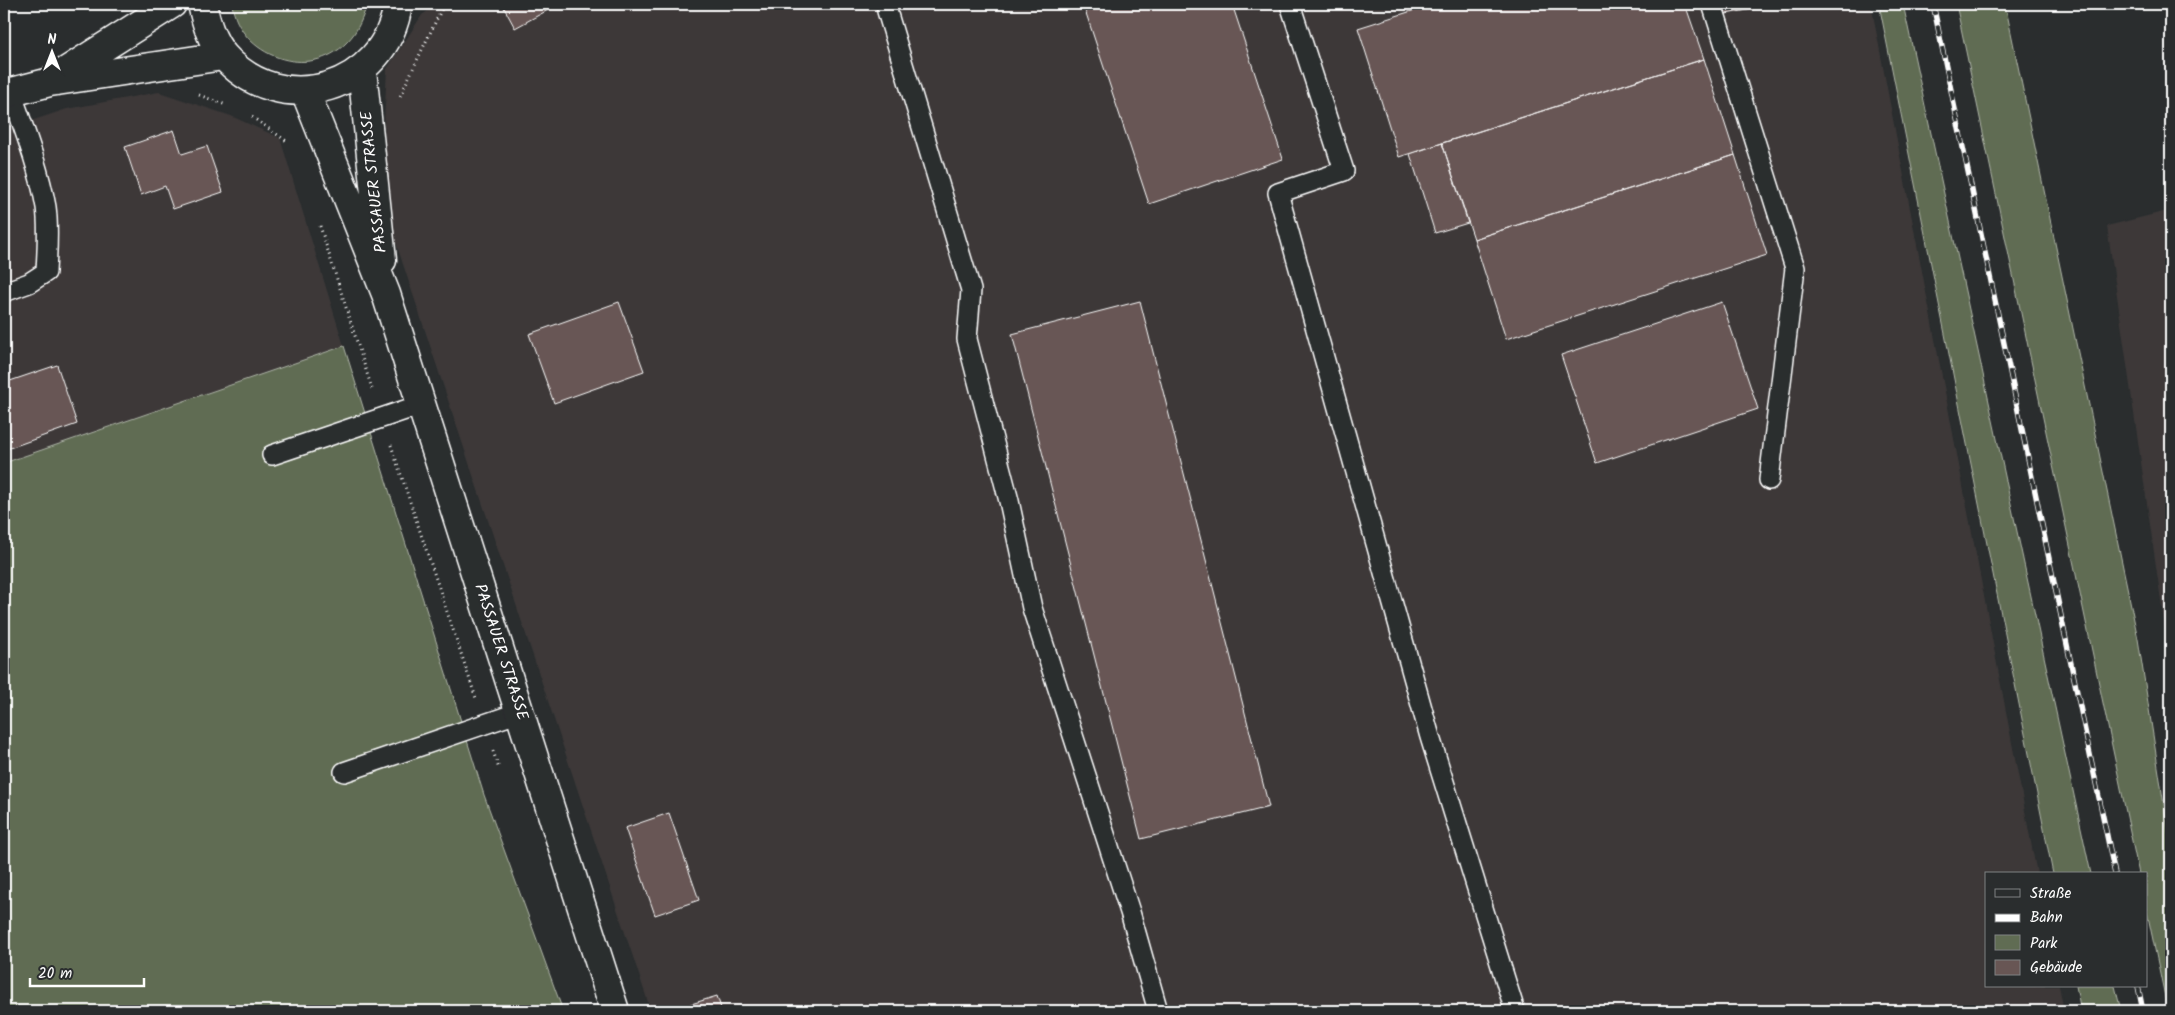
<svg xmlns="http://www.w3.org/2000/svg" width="2175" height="1015" font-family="Kalam,sans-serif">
<rect width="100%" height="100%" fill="#2a2d2e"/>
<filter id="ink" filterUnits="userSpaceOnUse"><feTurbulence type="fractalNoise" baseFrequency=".02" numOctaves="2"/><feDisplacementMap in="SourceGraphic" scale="10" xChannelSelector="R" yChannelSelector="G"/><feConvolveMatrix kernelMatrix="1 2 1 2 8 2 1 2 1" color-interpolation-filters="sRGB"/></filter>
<g filter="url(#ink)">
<path fill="#3d3939" d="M438,4H1871L2037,874H1986V986H2059L2064,1011H651L391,228L384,124L387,69L422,15Z
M159,92L231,116L280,138L344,346L4,463V130L67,109Z
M2171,210V670L2107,226Z"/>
<path fill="#606c53" stroke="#b0b6a9" d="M232,4H367V5C362,19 358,31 347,42C310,82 239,56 232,4Z
M1879,4H1903L2091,874H2053Z
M1956,4H2005L2138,639L2171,850V1011H2168L2146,907V874H2139Z
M344,346L484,795L563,1011H4V463Z
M2076,986H2115L2121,1011H2081Z"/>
<path fill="#685654" stroke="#fff" d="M502,4H559L515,28Z
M1083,4H1232L1283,159L1149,204Z
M1434,4H1685L1704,59L1399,157L1358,28Z
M1724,4H1779L1726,14Z
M1704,59L1735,155L1474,239L1442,143Z
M174,130L182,154L207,146L223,192L173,209L165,186L141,195L125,147Z
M1442,143L1468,223L1435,233L1410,154Z
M1735,155L1767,255L1506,339L1474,239Z
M1140,301L1269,807L1141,839L1012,334Z
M619,302L644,371L554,403L529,334Z
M1722,302L1758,409L1597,463L1561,355Z
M57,365L77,424L4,450V383Z
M669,813L699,900L655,915L625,828Z
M717,996L722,1011H676L675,1009Z"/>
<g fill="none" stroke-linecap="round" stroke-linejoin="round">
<g stroke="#fff" stroke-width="22">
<path id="service" d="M890,4L887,11L971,290L967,339L1009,501L1032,608L1130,912L1158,1011
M1290,4L1344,171L1278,193L1430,737L1515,1011
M1712,4L1795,268L1769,480
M4,292L29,283L46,272C47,250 49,229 46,207C39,168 24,129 11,92
M272,455L420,405
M344,772L520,712"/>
</g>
<g stroke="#fff" stroke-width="31">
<path id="minor" d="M202,4C206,22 211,41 224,56C281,121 386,89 398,4
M362,70L382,260
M60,75L172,4
M305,91L386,294L615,1011
M4,94L50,82L223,56"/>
</g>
<path stroke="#fff" stroke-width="3" stroke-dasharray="1 4" stroke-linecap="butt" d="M199,95L226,105
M400,96L444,4
M252,117L288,142
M320,226L372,389
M391,445L476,698
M493,751L499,769"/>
<use href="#service" stroke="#2a2d2e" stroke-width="19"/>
<use href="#minor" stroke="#2a2d2e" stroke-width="28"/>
<g stroke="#fff" stroke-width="5.5">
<path id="rail" d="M1933,4L2115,874
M2138,986L2143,1011"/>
</g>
<use href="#rail" stroke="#2a2d2e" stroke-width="4" stroke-dasharray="11" stroke-linecap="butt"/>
</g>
</g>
<g text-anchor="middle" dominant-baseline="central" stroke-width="4" stroke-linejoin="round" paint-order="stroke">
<g font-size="16" fill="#fff" stroke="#2a2d2e">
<text transform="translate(374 182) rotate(-96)">PASSAUER STRASSE</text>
<text transform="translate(501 652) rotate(72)">PASSAUER STRASSE</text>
</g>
</g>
<rect width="2175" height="1015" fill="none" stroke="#2a2d2e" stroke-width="20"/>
<rect x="10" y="10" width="2155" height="995" fill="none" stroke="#fff" stroke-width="2" filter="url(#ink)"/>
<rect x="1985" y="872" width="162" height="115" fill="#2a2d2e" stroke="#7f8182"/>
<rect x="1995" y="889" width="25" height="8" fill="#2a2d2e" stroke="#7f8182"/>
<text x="2030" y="898" font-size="15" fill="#ffffff">Straße</text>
<rect x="1995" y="914" width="25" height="8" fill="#ffffff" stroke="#7f8182"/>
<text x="2030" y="922" font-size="15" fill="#ffffff">Bahn</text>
<rect x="1995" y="935" width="25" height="15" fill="#606c53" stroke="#7f8182"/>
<text x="2030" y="948" font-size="15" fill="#ffffff">Park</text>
<rect x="1995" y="960" width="25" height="15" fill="#685654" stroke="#7f8182"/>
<text x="2030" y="972" font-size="15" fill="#ffffff">Gebäude</text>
<g transform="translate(52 52)" stroke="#2a2d2e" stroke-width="4" paint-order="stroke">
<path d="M0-4L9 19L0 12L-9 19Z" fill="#ffffff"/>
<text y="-8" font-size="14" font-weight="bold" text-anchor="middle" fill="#ffffff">N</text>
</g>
<path d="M30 978v8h114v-8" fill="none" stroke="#ffffff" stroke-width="2.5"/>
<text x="38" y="978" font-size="15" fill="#ffffff" stroke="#2a2d2e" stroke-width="4" paint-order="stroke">20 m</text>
</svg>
